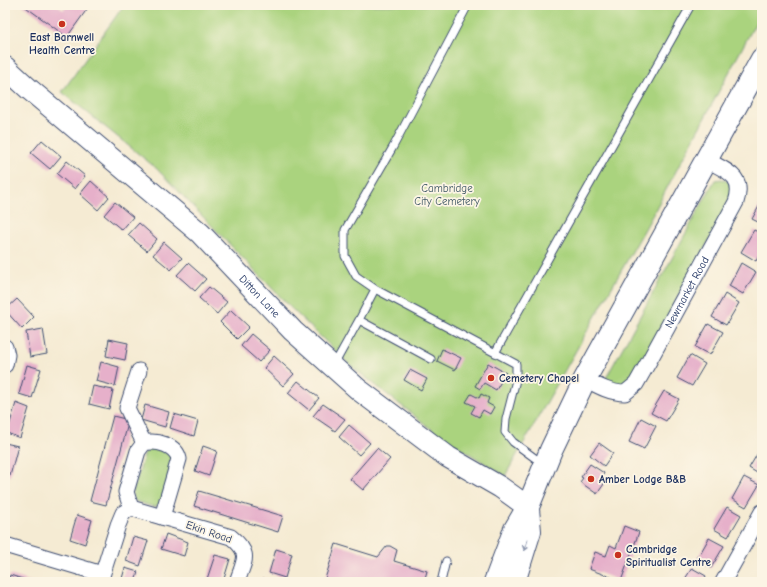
<svg xmlns="http://www.w3.org/2000/svg" width="767" height="587" font-family="'Comic Neue',sans-serif">
<rect width="100%" height="100%" fill="#fcf5e5"/>
<filter id="ink" filterUnits="userSpaceOnUse"><feTurbulence type="fractalNoise" baseFrequency=".025" numOctaves="2"/><feDisplacementMap in="SourceGraphic" scale="8" xChannelSelector="R" yChannelSelector="G"/><feConvolveMatrix kernelMatrix="1 2 1 2 8 2 1 2 1" color-interpolation-filters="sRGB"/></filter>
<filter id="wash" filterUnits="userSpaceOnUse"><feTurbulence type="fractalNoise" baseFrequency=".012" numOctaves="4" result="noise"/><feDisplacementMap in="SourceGraphic" scale="16" xChannelSelector="R" yChannelSelector="G"/><feGaussianBlur stdDeviation="0.9" result="paint"/><feColorMatrix in="noise" values="0 0 0 0 0 0 0 0 0 0 0 0 0 0 0 0 0 1.4 0 .05"/><feComposite in="paint" operator="in"/></filter>
<g filter="url(#wash)">
<rect width="100%" height="100%" fill="#f5ebd3"/>
<path fill="#aad37e" stroke="#62816e" d="M124,5H762V11L646,227L505,476L435,432L350,365L291,308L156,168L62,92Z
M722,179L732,183L737,189L633,381L623,388L608,383L606,378L715,180Z
M153,447L175,457L163,503L154,507L135,501L132,495L145,452Z"/>
<g id="blocks">
<path fill="#e6b0ca" d="M23,5H57L63,10L67,5H90L67,37Z
M42,140L61,156L50,169L31,153Z
M67,161L85,176L75,189L57,174Z
M91,181L109,197L98,210L80,194Z
M762,201V224L752,219Z
M115,202L133,217L122,230L104,215Z
M139,223L157,239L147,251L128,235Z
M754,230L762,234V250L756,261L741,252Z
M164,242L182,258L171,270L153,255Z
M188,263L206,279L195,291L177,275Z
M741,263L756,272L743,294L729,286Z
M209,287L227,302L217,314L199,298Z
M725,294L739,303L726,325L712,317Z
M17,299L34,317L22,329L5,310Z
M231,310L249,327L237,339L220,322Z
M708,324L723,332L710,355L695,347Z
M43,329L47,354L30,357L26,332Z
M251,334L270,350L259,362L241,346Z
M109,339L128,343L125,360L106,356Z
M442,349L461,358L455,370L437,361Z
M690,355L705,364L692,386L677,378Z
M274,356L294,374L283,386L264,368Z
M101,362L119,367L115,386L96,381Z
M488,363L506,373L496,390L484,383L480,389L475,386Z
M27,365L41,369L32,398L19,394Z
M410,370L427,379L421,390L404,380Z
M298,381L319,398L309,410L288,393Z
M93,386L113,390L109,409L89,404Z
M664,391L679,399L666,421L651,413Z
M471,394L479,398L481,394L489,398L487,403L494,407L490,414L483,410L479,417L471,413L475,406L466,402Z
M16,403L29,408L20,438L7,433Z
M323,404L345,419L335,431L313,416Z
M145,405L169,412L165,427L141,420Z
M174,414L198,421L194,436L170,428Z
M113,416L129,420L106,505L90,501Z
M641,418L656,426L644,449L629,442Z
M349,425L370,443L359,455L339,437Z
M5,443L18,446L10,476L5,475Z
M599,443L613,453L604,466L590,455Z
M203,446L217,451L209,476L195,471Z
M762,446V476L749,468Z
M377,448L390,459L363,490L350,479Z
M590,464L604,473L600,481L604,484L597,494L580,482L583,478L581,477Z
M744,477L759,485L746,507L732,499Z
M199,491L283,516L278,532L194,506Z
M727,507L741,515L728,537L714,529Z
M77,515L92,520L85,544L70,539Z
M624,526L639,532L621,581L589,569L595,552L606,556L610,545L616,548Z
M166,534L188,542L184,556L161,549Z
M133,537L148,541L140,566L126,561Z
M709,538L724,546L711,568L697,559Z
M336,544L378,557L387,546H390L397,550L394,561L427,571L424,582H324Z
M276,549L292,554L285,578L269,573Z
M215,555L230,559L223,582H206Z
M125,568L138,572L135,582H121Z
M692,568L706,576L703,582H683Z
M10,575L32,582H8Z
M263,578L276,582H262Z"/>
</g>
</g>
<g filter="url(#ink)">
<use href="#blocks" fill-opacity="0" stroke="#3c4b70" stroke-width="1"/>
<g fill="none" stroke-linecap="round" stroke-linejoin="round">
<g stroke="#3c4b70" stroke-width="9">
<path id="service" d="M468,5L393,147L345,230V256L356,276L375,289L516,364V380L506,419L505,432L513,442L543,464
M375,289L359,320L431,359
M495,353L691,5
M334,365L359,320
M441,582L446,561"/>
</g>
<g stroke="#3c4b70" stroke-width="17">
<g id="minor">
<path d="M5,347L7,355L5,365"/>
<path d="M139,371L127,408L144,443"/>
<path id="s1" d="M585,379C598,386 610,393 625,393L636,384L648,363L736,202C745,175 726,171 707,160"/>
<path d="M131,508L126,492L138,451L144,443C157,440 176,445 179,459L162,517"/>
<path d="M5,545L102,574"/>
<path d="M100,582L118,525L123,513L131,508L231,537C252,554 244,560 237,582"/>
<path d="M723,582L762,512"/>
</g>
</g>
<g stroke="#3c4b70" stroke-width="23">
<g id="secondary">
<path id="s2" d="M5,67L29,89L200,233L293,331L359,390L448,457L500,487L528,507"/>
</g>
</g>
<g stroke="#3c4b70" stroke-width="24">
<path id="primary" d="M495,582L515,529L528,507L551,450L585,379L762,59
M514,582L530,531L528,509"/>
</g>
<use href="#service" stroke="#fff" stroke-width="7"/>
<use href="#minor" stroke="#fff" stroke-width="15"/>
<use href="#secondary" stroke="#fff" stroke-width="21"/>
<use href="#primary" stroke="#fff" stroke-width="22"/>
</g>
<defs><path id="oneway-shaft" d="M-6 0H5M1.5-3L5.5 0L1.5 3" fill="none" stroke-width="1.6" stroke-linecap="round" stroke-linejoin="round"/></defs>
<use stroke="#8d97ae" href="#oneway-shaft" transform="translate(526 545) rotate(107)"/>
</g>
<g fill="#c8321e" stroke="#fcf5e5" stroke-width="1.5">
<circle cx="62" cy="24" r="4"/>
<circle cx="491" cy="378" r="4"/>
<circle cx="591" cy="479" r="4"/>
<circle cx="618" cy="555" r="4"/>
</g>
<g text-anchor="middle" dominant-baseline="central" stroke-width="3.5" stroke-linejoin="round" paint-order="stroke">
<g font-size="11" font-weight="bold" fill="#1b2f5e" stroke="#fcf5e5" text-anchor="start">
<text x="62" y="37" text-anchor="middle">East Barnwell<tspan x="62" dy="13">Health Centre</tspan></text>
<text x="499" y="378">Cemetery Chapel</text>
<text x="599" y="479">Amber Lodge B&amp;B</text>
<text x="626" y="549">Cambridge<tspan x="626" dy="13">Spiritualist Centre</tspan></text>
</g>
<g font-size="11" fill="#3f5866" stroke="#fcf5e5">
<text x="447" y="188">Cambridge<tspan x="447" dy="13">City Cemetery</tspan></text>
</g>
<g font-size="11" fill="#1b2f5e" stroke="#fcf5e5">
<text stroke="none"><textPath href="#s1" startOffset="162">Newmarket Road</textPath></text>
<text stroke="none"><textPath href="#s2" startOffset="343">Ditton Lane</textPath></text>
<text transform="translate(209 532) rotate(19)">Ekin Road</text>
</g>
</g>
<rect width="767" height="587" fill="none" stroke="#fcf5e5" stroke-width="20"/>
</svg>
